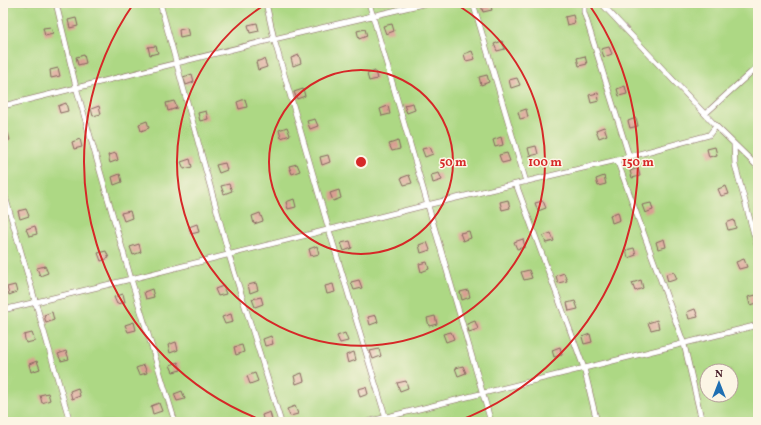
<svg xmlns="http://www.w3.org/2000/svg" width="761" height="425" font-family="Vollkorn,serif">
<rect width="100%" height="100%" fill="#fcf5e5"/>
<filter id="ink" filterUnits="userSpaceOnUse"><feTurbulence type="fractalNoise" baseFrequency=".025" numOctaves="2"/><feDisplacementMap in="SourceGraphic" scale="8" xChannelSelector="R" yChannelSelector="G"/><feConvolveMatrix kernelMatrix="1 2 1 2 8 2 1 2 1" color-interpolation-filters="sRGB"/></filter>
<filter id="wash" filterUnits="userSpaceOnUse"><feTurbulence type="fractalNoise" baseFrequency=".012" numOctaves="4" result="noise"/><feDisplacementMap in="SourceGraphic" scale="16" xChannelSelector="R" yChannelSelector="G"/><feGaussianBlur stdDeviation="0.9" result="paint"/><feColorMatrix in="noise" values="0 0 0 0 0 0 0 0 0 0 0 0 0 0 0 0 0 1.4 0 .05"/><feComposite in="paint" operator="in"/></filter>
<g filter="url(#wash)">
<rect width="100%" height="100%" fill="#f2ddbd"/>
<path fill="#add884" stroke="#7c7c58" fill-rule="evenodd" d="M3,3H758V422H3ZM707,371H731V395H707Z"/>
<g id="blocks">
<path fill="#d89f91" d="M486,3H490L492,10L483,12L481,5Z
M573,15L575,23L567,25L565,17Z
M76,18L78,26L70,28L68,20Z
M257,23L259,31L250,33L248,25Z
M392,24L394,31L386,34L383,26Z
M51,27L53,34L45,36L43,28Z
M187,28L189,36L180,38L179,30Z
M365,29L367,36L359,39L357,31Z
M502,41L505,49L497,51L494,44Z
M156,46L158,53L150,55L148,47Z
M609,47L612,54L604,57L601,49Z
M472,51L475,59L466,61L464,54Z
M84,55L86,63L78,65L76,57Z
M299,55L301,63L293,66L291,58Z
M585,56L587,64L579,66L577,58Z
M264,59L267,67L258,70L256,62Z
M58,68L60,76L51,78L50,70Z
M375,71L377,79L369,81L367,74Z
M192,74L194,82L186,85L183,77Z
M487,75L489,82L481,85L479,77Z
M517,78L520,85L511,88L509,80Z
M625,86L627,94L619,96L617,89Z
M303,89L305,96L297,99L294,92Z
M598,93L599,101L591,103L589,95Z
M245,99L247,107L239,109L237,102Z
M174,101L177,108L168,111L166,103Z
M66,103L68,111L60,113L58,106Z
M413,103L415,110L407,113L404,105Z
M99,106L101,114L93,116L91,109Z
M388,106L390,114L382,116L380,109Z
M526,109L528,117L520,119L518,112Z
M206,111L208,119L200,121L198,113Z
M636,118L638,126L630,128L628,121Z
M315,119L318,126L310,129L307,121Z
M147,121L149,128L141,131L139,124Z
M287,127L290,135L281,138L279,130Z
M604,127L607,135L599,138L596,130Z
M8,133L10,140L3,142V134Z
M501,137L503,145L495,147L493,140Z
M80,139L82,147L74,149L72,142Z
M398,141L400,149L392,151L389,144Z
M536,146L538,154L530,156L528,148Z
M430,147L433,154L425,157L422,149Z
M715,147L717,155L709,157L707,149Z
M116,153L118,160L110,163L108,155Z
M507,153L510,161L502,163L499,155Z
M328,155L330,162L322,165L320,157Z
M190,159L192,167L184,169L181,162Z
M225,163L227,170L219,173L216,165Z
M297,164L300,171L292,174L289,166Z
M638,168L640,176L632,178L630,171Z
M439,173L442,180L433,183L431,175Z
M120,174L122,182L114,185L112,177Z
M409,175L412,183L404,185L401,178Z
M604,176L606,184L598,186L596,179Z
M229,184L232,191L224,194L221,186Z
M726,186L729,194L721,196L718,189Z
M339,190L341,198L333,201L330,193Z
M294,199L296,207L288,209L286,202Z
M508,200L510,208L502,210L500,202Z
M543,201L546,208L538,211L535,203Z
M651,203L653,210L645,213L642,205Z
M26,209L29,216L20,219L18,211Z
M130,211L132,218L124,221L121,213Z
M618,212L620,220L612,223L610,215Z
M260,213L263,221L254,224L252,216Z
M734,220L736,228L728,230L726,223Z
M197,224L199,232L191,234L189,227Z
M35,226L37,234L29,236L26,229Z
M469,231L471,238L463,241L460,233Z
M551,233L554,241L546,243L543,236Z
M523,239L525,247L517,249L514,242Z
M664,239L666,247L658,249L656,242Z
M350,241L352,248L344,251L341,243Z
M427,242L430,250L421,253L419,245Z
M139,244L141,252L133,255L130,247Z
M317,246L319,254L311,256L309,249Z
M634,248L636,255L628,258L626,250Z
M106,251L109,258L101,261L98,253Z
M744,259L747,267L739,269L736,262Z
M427,262L429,269L421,272L419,264Z
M45,266L48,273L40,276L37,268Z
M529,270L532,278L524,280L521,272Z
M674,272L677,279L668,282L666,274Z
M564,273L567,281L558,283L556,276Z
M359,280L362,288L354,290L351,282Z
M641,280L643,288L635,291L632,283Z
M256,283L258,290L250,293L248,285Z
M333,284L335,292L327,294L325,286Z
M15,285L17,292L9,295L7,287Z
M223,286L226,294L218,296L215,289Z
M152,289L154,297L146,299L144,292Z
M468,290L470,297L462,300L460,292Z
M123,294L125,302L117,304L114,297Z
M756,295L758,303L750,305L748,297Z
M261,297L263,304L255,307L252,299Z
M575,301L578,309L569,311L567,303Z
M695,309L698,317L689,319L687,312Z
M52,312L54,320L46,323L44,315Z
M231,314L233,322L225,324L222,317Z
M376,315L378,322L370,325L368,317Z
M435,316L437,324L429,326L427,318Z
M657,320L659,328L651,330L648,323Z
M475,321L478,329L469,332L467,324Z
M134,322L136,330L128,332L125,325Z
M451,332L454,339L446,342L443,334Z
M32,333L35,341L26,343L24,335Z
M345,333L348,341L340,343L337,336Z
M590,334L592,342L584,344L582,337Z
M271,336L273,344L265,346L263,339Z
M176,342L178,350L170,353L168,345Z
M242,345L244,352L236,355L234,347Z
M560,347L562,355L554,357L552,350Z
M379,349L381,356L373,359L370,351Z
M66,351L69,359L61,361L58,354Z
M354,352L356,360L348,363L346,355Z
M37,361L40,369L31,372L29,364Z
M178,362L181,370L173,372L170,365Z
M144,365L147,373L139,375L136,368Z
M463,366L466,373L458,376L455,368Z
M255,373L258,381L250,384L247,376Z
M302,373L304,381L296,384L294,376Z
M406,381L408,388L400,391L397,383Z
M366,387L368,394L360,397L358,389Z
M78,388L80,396L72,399L70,391Z
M182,391L185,399L177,401L174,394Z
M48,393L50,400L42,403L40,395Z
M159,403L162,411L153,414L151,406Z
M295,406L298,414L290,416L287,409Z
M270,412L272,420L264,422L262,415Z"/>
</g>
</g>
<g filter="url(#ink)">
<use href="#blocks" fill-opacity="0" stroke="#85625e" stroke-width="1"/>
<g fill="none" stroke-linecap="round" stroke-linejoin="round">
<g stroke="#85625e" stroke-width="6">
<path id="lane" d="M56,3L76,87L131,279L175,422
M160,3L229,255L281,422
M266,3L274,39L329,230L387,422
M369,3L491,422
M473,3L526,182
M584,3V12L629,156
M601,3L716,126L758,167
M756,3L758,5
M3,106L274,39L427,3
M705,114L758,66
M734,144L735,165L758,249
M617,160L684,344L702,422
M516,184L584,368L597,422
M3,189L70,422
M3,310L131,279L427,205L617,160L709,135L716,126
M367,422L758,325"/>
</g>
<use href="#lane" stroke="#fff" stroke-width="5"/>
</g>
</g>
<g fill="none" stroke="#d62828" stroke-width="2">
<circle cx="361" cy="162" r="92"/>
<path d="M454 3A184 184 0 1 1 268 3"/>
<path d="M264 421A277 277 0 0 1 134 3M588 3A277 277 0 0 1 458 421"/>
</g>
<circle cx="361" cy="162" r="6" fill="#d62828" stroke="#fcf5e5" stroke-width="2"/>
<g font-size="12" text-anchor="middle" font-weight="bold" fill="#d62828" stroke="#fcf5e5" stroke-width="3" stroke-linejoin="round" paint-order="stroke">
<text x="453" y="166">50 m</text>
<text x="545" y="166">100 m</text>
<text x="638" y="166">150 m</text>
</g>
<rect width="761" height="425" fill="none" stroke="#fcf5e5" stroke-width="16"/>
<g transform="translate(719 383)"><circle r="19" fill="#fcf5e5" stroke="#b59f9b"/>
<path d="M0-3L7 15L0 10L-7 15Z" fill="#1f6fb2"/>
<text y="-6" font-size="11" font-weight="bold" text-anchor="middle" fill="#4a1f2b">N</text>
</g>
</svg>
